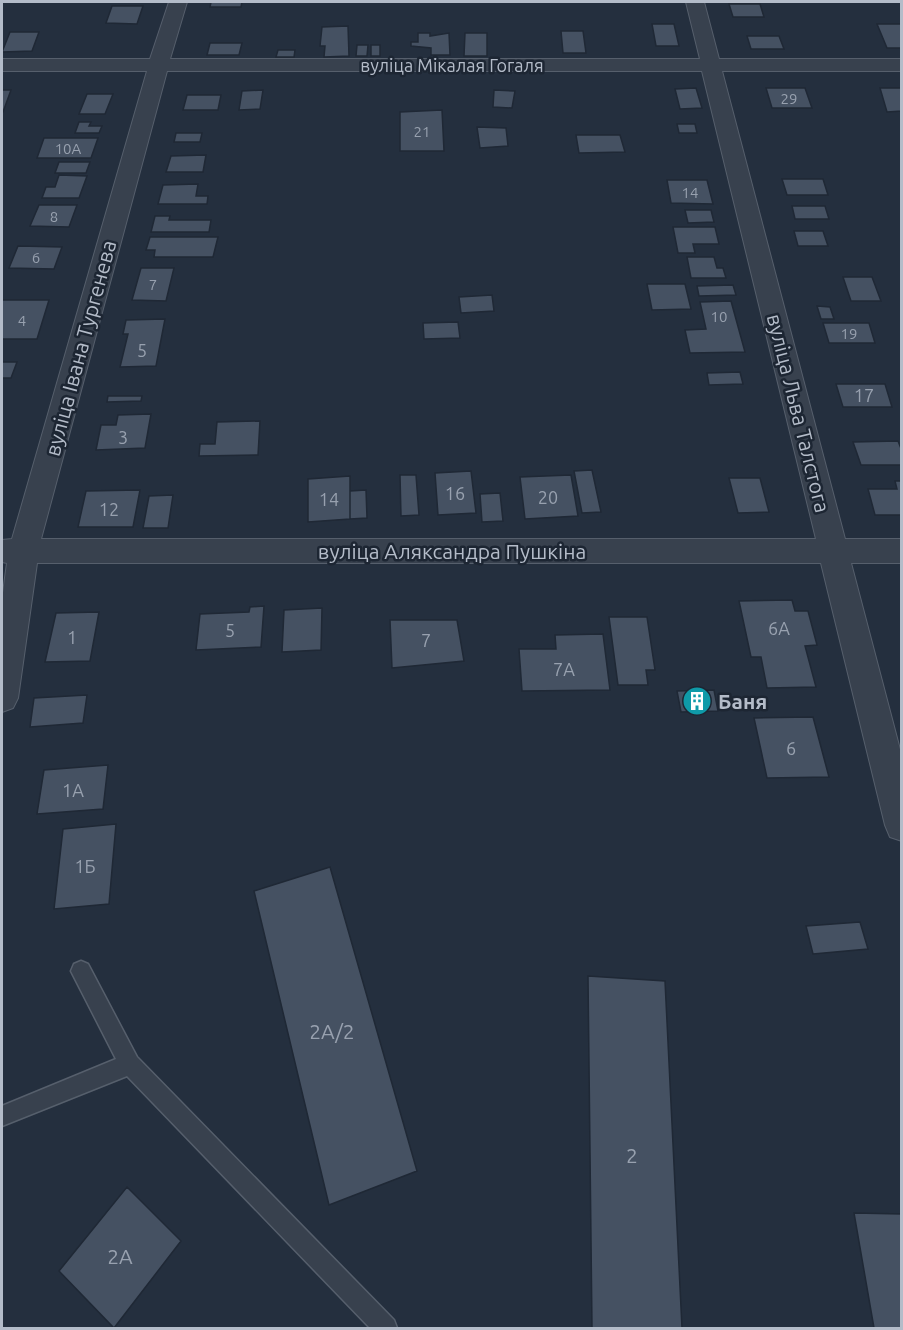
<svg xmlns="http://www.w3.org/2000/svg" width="903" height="1330" font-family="Ubuntu,sans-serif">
<rect width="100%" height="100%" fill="#242f3e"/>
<path fill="#455162" stroke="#1f2835" stroke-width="1.5" d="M211,2H242L241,7H210Z
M729,4H760L764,17H733Z
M112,6H143L137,24L106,23Z
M652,24H674L679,46H656Z
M877,24H902V48H887Z
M348,26L349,56L324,57L325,46H320L322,27Z
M561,31H583L586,53H563Z
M10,32H39L32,51L2,52Z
M418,33H430V36L449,33L450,55H431V48L411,46V42H418Z
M465,33H487V56H464Z
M747,36H779L784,49H751Z
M210,43H242L239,55H207Z
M357,45H368L367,56H356Z
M371,45H380V56H371Z
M278,50H295L294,57H276Z
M696,88L702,108L680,109L675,89Z
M766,88H805L812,108H772Z
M880,88H902V111L887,112Z
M2,90H11L3,112H2Z
M263,90L260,109L239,110L242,91Z
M494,90L515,91L512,108L493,107Z
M87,94H113L105,114H79Z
M187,95H221L218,110H183Z
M442,110L444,151H400V112Z
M79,122H91L89,126H102L99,133H75Z
M677,124H695L697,133H679Z
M477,127L506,128L508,146L480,148Z
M176,133H202L200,142H174Z
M576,135H620L625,152L579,153Z
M44,138H98L91,158H37Z
M206,155L203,172H166L171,156Z
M59,162H90L86,173H55Z
M59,175L87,176L79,198H42L46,187H55Z
M782,179H823L828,195H787Z
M667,180H707L713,204L671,203Z
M198,184L196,196H208L207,204H158L163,185Z
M39,205H77L69,227L30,226Z
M792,206H825L829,219H795Z
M685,210H711L714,222L688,223Z
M155,216H170L169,220H211L209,232H151Z
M673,227H715L719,244H693L695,253H678Z
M794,231H823L828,246H798Z
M150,237H218L213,257H154L155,250H146Z
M18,246L62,247L54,269L9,268Z
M687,257H714L717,268H723L726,278H691Z
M141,268H174L166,301L132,300Z
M843,277H872L881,301H851Z
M647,284H685L691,309L652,310Z
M733,285L736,295L699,296L697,286Z
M492,295L494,311L461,313L459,297Z
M2,300H49L37,339H2Z
M731,301L745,352L690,353L685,330L706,329L700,302Z
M817,306L830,307L834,319H821Z
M165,319L156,366L120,367L128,334H123L126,320Z
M458,322L460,338L424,339L423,323Z
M823,323H869L875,343H829Z
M2,362H17L11,378H2Z
M740,372L743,384L709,385L707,373Z
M836,384H885L892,407H843Z
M108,396H142L141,401L107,402Z
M151,414L145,448L96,450L101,425H116L118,415Z
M260,421L258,455L199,456L200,444H215L217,422Z
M898,441L902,451V465H861L853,442Z
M592,470L601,512L582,513L574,471Z
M471,471L476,513L438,515L435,473Z
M400,475H416L419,515L401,516Z
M571,475L578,516L525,519L520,477Z
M350,476V519L308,522V479Z
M729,478H760L769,512L738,513Z
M895,481H902V515H875L868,489H897Z
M140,490L133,527H78L86,491Z
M366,490L367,518L350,519V491Z
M500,493L503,521L482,522L480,494Z
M173,495L168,528H143L149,496Z
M792,600L795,611H808L817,645L805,646L816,687L767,688L761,657H751L739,601Z
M264,606L261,647L196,650L200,614L249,612L250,607Z
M322,608L321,650L282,652L284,610Z
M99,612L90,661L45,662L56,613Z
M609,617H647L655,670H646L648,685H618Z
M390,620H457L464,661L392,668Z
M603,634L610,690L522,691L519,649H556L555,635Z
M714,690L718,711L681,712L677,691Z
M87,695L83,723L30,727L34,698Z
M813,717L829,777L767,778L754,718Z
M108,765L103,809L37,814L44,770Z
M116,824L109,904L54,909L63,829Z
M330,867L417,1171L329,1205L254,891Z
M860,922L868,949L813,954L806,926Z
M588,976L665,981L682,1328H592Z
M127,1187L181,1241L114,1328L59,1271Z
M854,1213L902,1214V1328H874Z"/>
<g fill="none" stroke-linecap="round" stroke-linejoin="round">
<g stroke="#565f6c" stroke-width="3">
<path id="lane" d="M81,961L88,964L137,1057L394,1320L397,1328H370L127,1076L2,1126V1106L116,1059L71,971L74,964Z"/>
</g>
<g stroke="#565f6c" stroke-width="2">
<path id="street" d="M169,2H187L170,59H700L686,2H704L719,59H902V71H722L845,539H902V563H851L902,757V841L890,837L885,825L821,563H37L18,698L13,708L2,712V600L7,563L2,562V540L12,539L147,71H2V59H150ZM167,71H702L816,539H41Z"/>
</g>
<use href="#lane" fill="#38414e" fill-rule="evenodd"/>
<use href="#street" fill="#38414e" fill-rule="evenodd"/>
</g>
<defs>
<g id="building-disc" transform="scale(1.5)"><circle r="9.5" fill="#0f9aa8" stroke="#1d2633"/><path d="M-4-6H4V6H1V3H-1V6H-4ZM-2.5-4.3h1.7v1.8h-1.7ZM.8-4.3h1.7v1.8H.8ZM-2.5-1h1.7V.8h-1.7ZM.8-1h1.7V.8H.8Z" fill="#fff"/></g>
</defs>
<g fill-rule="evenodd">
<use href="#building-disc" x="697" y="701"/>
</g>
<g text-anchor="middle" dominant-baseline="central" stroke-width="5" stroke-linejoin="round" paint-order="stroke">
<g font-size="15" fill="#98a1af">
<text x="789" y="98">29</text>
<text x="422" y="131">21</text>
<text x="68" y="148">10А</text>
<text x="690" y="192">14</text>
<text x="54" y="216">8</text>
<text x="36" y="257">6</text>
<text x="153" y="284">7</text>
<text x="719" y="316">10</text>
<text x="22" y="320">4</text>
<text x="849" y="333">19</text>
</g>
<g font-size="18" fill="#b4bcc9" stroke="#1d2633">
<text x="452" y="65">вуліца Мікалая Гогаля</text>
</g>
<g font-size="18" fill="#98a1af">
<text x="142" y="350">5</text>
<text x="864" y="395">17</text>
<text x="123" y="437">3</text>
<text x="455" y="493">16</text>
<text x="548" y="497">20</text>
<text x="329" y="499">14</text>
<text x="109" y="509">12</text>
<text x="779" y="628">6А</text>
<text x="230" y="630">5</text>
<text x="72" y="637">1</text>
<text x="426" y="640">7</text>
<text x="564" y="669">7А</text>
<text x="791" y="748">6</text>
<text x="73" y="790">1А</text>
<text x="85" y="866">1Б</text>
</g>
<g font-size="21" fill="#b4bcc9" stroke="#1d2633">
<text transform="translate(80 348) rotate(-75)">вуліца Івана Тургенева</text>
<text transform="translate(799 413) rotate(76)">вуліца Льва Талстога</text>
<text x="452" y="551">вуліца Аляксандра Пушкіна</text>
</g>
<g font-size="21" font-weight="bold" fill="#b4bcc9" stroke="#1d2633" text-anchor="start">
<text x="718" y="701">Баня</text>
</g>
<g font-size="21" fill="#98a1af">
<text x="332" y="1031">2А/2</text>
<text x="632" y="1155">2</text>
<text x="120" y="1256">2А</text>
</g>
</g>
<rect width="903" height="1330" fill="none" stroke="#b4bcc9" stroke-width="6"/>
</svg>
